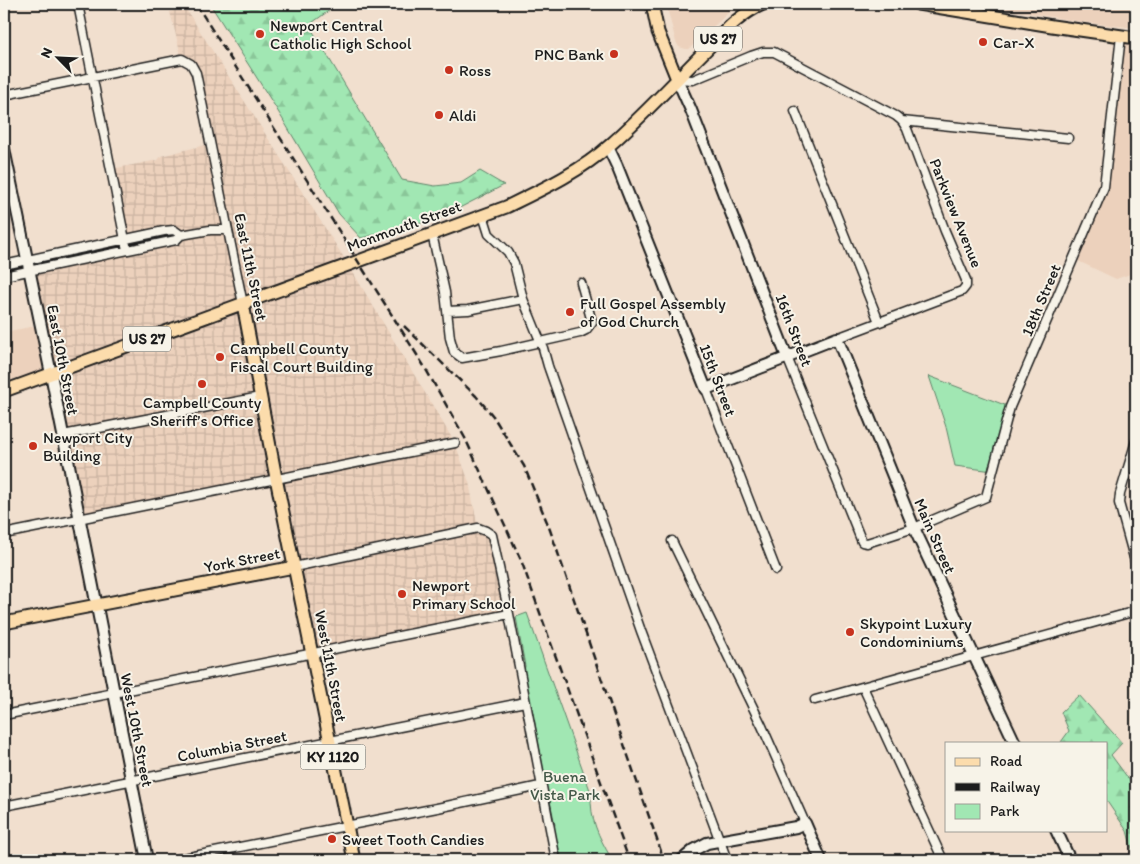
<svg xmlns="http://www.w3.org/2000/svg" width="1140" height="864" font-family="Itim,sans-serif">
<defs>
<pattern id="industrial-grid" width="8" height="8" patternUnits="userSpaceOnUse" patternTransform="scale(1.25)"><rect width="8" height="8" fill="#ecd1bc"/><path d="M0 4h8M4 0v8" fill="none" stroke="#cab3a1"/></pattern>
<pattern id="forest-firs" width="22" height="20" patternUnits="userSpaceOnUse" patternTransform="scale(1.25)"><rect width="22" height="20" fill="#a1e7b3"/><path d="M5 1l3.5 6h-7zM16 11l3.5 6h-7z" fill="#8ac699"/></pattern>
</defs>
<rect width="100%" height="100%" fill="#f1dfce"/>
<filter id="ink" filterUnits="userSpaceOnUse"><feTurbulence type="fractalNoise" baseFrequency=".02" numOctaves="2"/><feDisplacementMap in="SourceGraphic" scale="10" xChannelSelector="R" yChannelSelector="G"/><feConvolveMatrix kernelMatrix="1 2 1 2 8 2 1 2 1" color-interpolation-filters="sRGB"/></filter>
<g filter="url(#ink)">
<path fill="#ecd1bc" d="M666,4H742L728,13L689,49H686L679,47L676,42Z
M974,4H1136V28L1081,22Z
M1121,36L1136,38V272L1116,279L1074,259L1104,187Z
M41,325L51,374L4,391V332Z"/>
<path fill="url(#industrial-grid)" d="M184,6L348,264L455,443L469,482L478,528L492,535L509,614L312,653L276,478L79,519L27,260L125,239L112,169L158,160L161,156L209,144L196,73L182,59L170,12Z"/>
<path fill="#a1e7b3" stroke="#5e8268" d="M929,376L1010,407L993,471L955,466L946,427Z
M527,613L591,793C590,820 598,835 611,858L604,860H558L553,829L555,825L550,801L546,798L541,773L543,768L534,719L529,715L523,674L525,666L516,617Z"/>
<path fill="url(#forest-firs)" stroke="#5e8268" d="M210,4H362L355,9L334,7L309,25L402,180L435,186L461,183L480,171L504,185L438,219L361,238L339,214L276,108Z
M1079,695L1122,743L1111,755L1136,789V857L1134,856L1127,831L1106,800V743L1061,742L1069,731L1061,712Z"/>
<g fill="none" stroke-linecap="round" stroke-linejoin="round">
<g stroke="#1c1c1c" stroke-width="11">
<path id="street" d="M78,4L127,250
M677,79L693,80L751,56L763,52H774L896,116L902,121L907,129L945,231L966,280V286L962,291L837,338
M4,95L182,59L191,64L196,73L243,304
M795,111L879,322
M902,121L1068,138
M483,215L489,234L508,252L514,263L523,299L543,348L548,366L641,631L727,860
M432,234L445,292L450,338L454,352L462,358L501,351L580,333L586,330L592,322L581,283
M4,265L164,231L174,230L181,235L210,230H227
M4,276L176,240L181,235
M447,311L468,310L523,299
M787,357L862,542L867,543L914,528L986,497L1010,407L1104,187L1121,36
M706,389L776,570
M63,435L260,397
M1136,441L1120,494L1119,503L1136,565
M4,534L455,443
M672,541L762,726L805,823
M294,567L478,528L486,531L492,535L509,614L556,860
M863,687L943,860
M815,700L1136,611
M4,715L509,614
M4,806L525,702
M174,860L442,807L540,786"/>
</g>
<g stroke="#1c1c1c" stroke-width="14">
<path id="secondary" d="M677,79L691,110L787,357
M608,147L617,166L706,389L837,338L914,528L1015,743
M4,149L51,374L147,860
M1056,830L1070,860
M682,860L694,850L707,843L796,827L805,823L821,860"/>
</g>
<g stroke="#1c1c1c" stroke-width="15">
<path id="primary" d="M652,4L658,32L677,79
M918,4L1052,26L1136,38
M243,304L276,478L354,860
M4,391L506,207C541,190 580,172 610,145C644,115 675,81 707,49C723,33 741,13 763,4
M4,623L294,567"/>
</g>
<use href="#street" stroke="#f7f3e8" stroke-width="8"/>
<use href="#secondary" stroke="#f7f3e8" stroke-width="10"/>
<use href="#primary" stroke="#fcdcac" stroke-width="11"/>
<path stroke="#1c1c1c" stroke-width="2.5" stroke-dasharray="8 4" stroke-linecap="butt" d="M196,4L424,366L465,438L521,560L629,860
M404,326L476,396L493,416L524,466L549,527L664,860"/>
</g>
</g>
<g fill="#c8321e" stroke="#f7f3e8" stroke-width="2">
<circle cx="260" cy="34" r="5"/>
<circle cx="983" cy="42" r="5"/>
<circle cx="614" cy="54" r="5"/>
<circle cx="449" cy="70" r="5"/>
<circle cx="439" cy="115" r="5"/>
<circle cx="570" cy="312" r="5"/>
<circle cx="220" cy="357" r="5"/>
<circle cx="202" cy="384" r="5"/>
<circle cx="33" cy="446" r="5"/>
<circle cx="402" cy="594" r="5"/>
<circle cx="850" cy="632" r="5"/>
<circle cx="332" cy="839" r="5"/>
</g>
<g text-anchor="middle" dominant-baseline="central" stroke-width="4" stroke-linejoin="round" paint-order="stroke">
<g fill="#f7f3e8" stroke="#5e5c59" stroke-width="1">
<rect x="694" y="26.5" width="48" height="25" rx="4"/>
<rect x="123" y="326.5" width="48" height="25" rx="4"/>
<rect x="300.5" y="744.5" width="65" height="25" rx="4"/>
</g>
<g font-size="15" font-weight="bold" fill="#1c1c1c">
<text x="718" y="39">US 27</text>
<text x="147" y="339">US 27</text>
<text x="333" y="757">KY 1120</text>
</g>
<g font-size="16" fill="#1c1c1c" stroke="#f7f3e8" text-anchor="start">
<text x="270" y="25">Newport Central<tspan x="270" dy="18">Catholic High School</tspan></text>
<text x="993" y="42">Car-X</text>
<text x="604" y="54" text-anchor="end">PNC Bank</text>
<text x="459" y="70">Ross</text>
<text x="449" y="115">Aldi</text>
<text x="580" y="303">Full Gospel Assembly<tspan x="580" dy="18">of God Church</tspan></text>
<text x="230" y="348">Campbell County<tspan x="230" dy="18">Fiscal Court Building</tspan></text>
<text x="202" y="402" text-anchor="middle">Campbell County<tspan x="202" dy="18">Sheriff’s Office</tspan></text>
<text x="43" y="437">Newport City<tspan x="43" dy="18">Building</tspan></text>
<text x="412" y="585">Newport<tspan x="412" dy="18">Primary School</tspan></text>
<text x="860" y="623">Skypoint Luxury<tspan x="860" dy="18">Condominiums</tspan></text>
<text x="342" y="839">Sweet Tooth Candies</text>
</g>
<g font-size="16" fill="#1c1c1c" stroke="#f7f3e8">
<text transform="translate(956 213) rotate(68)">Parkview Avenue</text>
<text transform="translate(404 226) rotate(-20)">Monmouth Street</text>
<text transform="translate(251 267) rotate(78)">East 11th Street</text>
<text transform="translate(1041 300) rotate(-67)">18th Street</text>
<text transform="translate(794 330) rotate(69)">16th Street</text>
<text transform="translate(63 360) rotate(79)">East 10th Street</text>
<text transform="translate(718 380) rotate(69)">15th Street</text>
<text transform="translate(935 536) rotate(66)">Main Street</text>
<text transform="translate(242 560) rotate(-11)">York Street</text>
<text transform="translate(331 666) rotate(79)">West 11th Street</text>
<text transform="translate(137 730) rotate(79)">West 10th Street</text>
<text transform="translate(232 746) rotate(-11)">Columbia Street</text>
</g>
<g font-size="16" fill="#445949" stroke="#f7f3e8">
<text x="565" y="776">Buena<tspan x="565" dy="18">Vista Park</tspan></text>
</g>
</g>
<rect width="1140" height="864" fill="none" stroke="#f7f3e8" stroke-width="20"/>
<rect x="10" y="10" width="1120" height="844" fill="none" stroke="#1c1c1c" stroke-width="2" filter="url(#ink)"/>
<rect x="945" y="742" width="162" height="90" fill="#f7f3e8" stroke="#9f9d96"/>
<rect x="955" y="758" width="25" height="8" fill="#fcdcac" stroke="#9f9d96"/>
<text x="990" y="766" font-size="15" fill="#1c1c1c">Road</text>
<rect x="955" y="783" width="25" height="8" fill="#1c1c1c" stroke="#9f9d96"/>
<text x="990" y="792" font-size="15" fill="#1c1c1c">Railway</text>
<rect x="955" y="804" width="25" height="15" fill="#a1e7b3" stroke="#9f9d96"/>
<text x="990" y="816" font-size="15" fill="#1c1c1c">Park</text>
<g transform="translate(58 58) rotate(294)" stroke="#f7f3e8" stroke-width="4" paint-order="stroke">
<path d="M0-4L9 19L0 12L-9 19Z" fill="#1c1c1c"/>
<text y="-8" font-size="14" font-weight="bold" text-anchor="middle" fill="#1c1c1c">N</text>
</g>
</svg>
